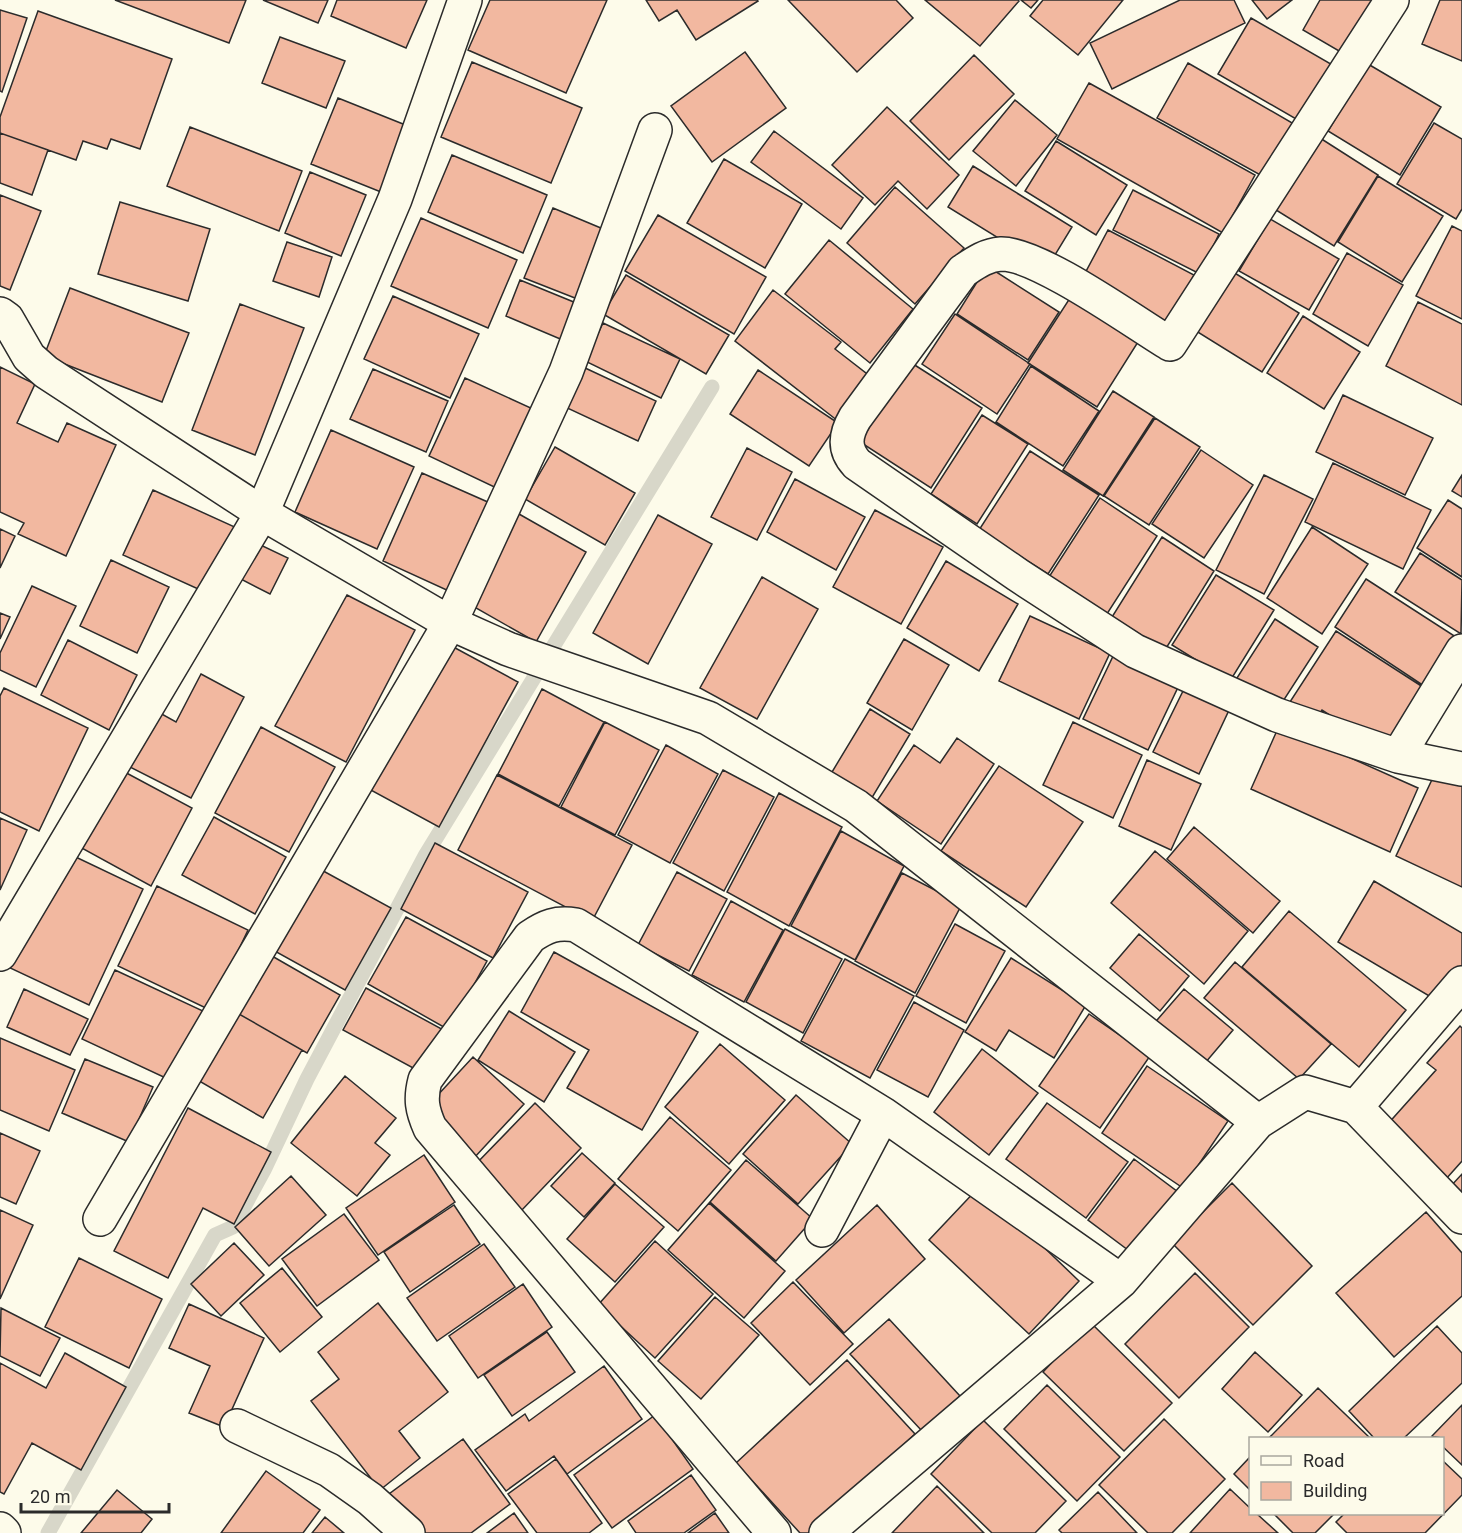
<svg xmlns="http://www.w3.org/2000/svg" width="1462" height="1533" font-family="Roboto,sans-serif">
<rect width="100%" height="100%" fill="#fdfbea"/>
<g fill="none" stroke-linecap="round" stroke-linejoin="round">
<path stroke="#d8d7c9" stroke-width="15" d="M48,1533L215,1235L233,1227L264,1170L307,1079L425,856L712,387"/>
</g>
<path fill="#f2b8a0" stroke="#2b2b2b" stroke-width="1.5" d="M115,0H246L229,43Z
M263,0H328L318,23Z
M337,0H427L406,48L331,16Z
M490,0H607L566,93L468,50Z
M646,0H757L758,1L696,40L677,10L659,21Z
M788,0H896L913,18L857,72Z
M925,0H1018L1019,1L980,46Z
M1021,0H1038L1031,8Z
M1043,0H1123L1078,55L1030,16Z
M1180,0H1234L1245,23L1112,89L1090,43Z
M1252,0H1292L1267,19Z
M1320,0H1385L1351,58L1303,30Z
M1440,0H1462V61L1422,44Z
M0,10L27,18L2,92L0,91Z
M38,11L172,59L140,149L111,139L107,149L83,141L76,160L0,133V117Z
M1251,18L1336,67L1303,123L1218,74Z
M280,37L345,61L326,108L262,83Z
M745,52L786,108L712,162L671,106Z
M974,55L1014,94L949,160L910,121Z
M472,62L582,108L551,183L441,137Z
M1188,63L1294,124L1264,177L1157,118Z
M1368,64L1441,107L1400,175L1328,131Z
M1089,83L1255,175L1223,233L1057,139Z
M338,98L408,126L381,192L311,164Z
M1015,100L1057,135L1016,186L973,151Z
M887,107L959,175L927,209L898,181L875,205L832,165Z
M1434,123L1462,139V209L1456,219L1397,184Z
M190,127L302,171L279,231L167,186Z
M774,131L863,198L841,229L751,162Z
M0,133L48,150L32,195L0,183Z
M1320,138L1378,175L1334,246L1276,210Z
M1056,141L1127,185L1096,235L1025,191Z
M452,155L547,195L523,253L428,212Z
M724,159L802,204L765,268L687,223Z
M973,166L1072,227L1047,268L948,207Z
M310,172L366,195L341,256L285,233Z
M1378,176L1443,216L1402,282L1338,242Z
M895,187L964,248L915,304L847,243Z
M1133,190L1219,234L1200,274L1113,230Z
M0,195L41,211L10,290L0,286Z
M120,202L210,229L188,301L98,274Z
M553,208L608,231L580,300L524,278Z
M658,215L766,277L734,334L625,271Z
M421,218L517,260L488,328L391,286Z
M1270,219L1339,259L1309,310L1239,271Z
M1452,226L1462,231V319L1416,296Z
M1108,230L1194,275L1169,323L1083,277Z
M829,240L913,309L870,363L785,294Z
M287,242L332,257L319,297L273,281Z
M1347,253L1403,285L1368,346L1313,314Z
M987,266L1059,312L1028,360L957,314Z
M1225,267L1299,313L1262,372L1188,326Z
M626,275L729,335L706,374L603,314Z
M520,280L581,305L565,341L506,316Z
M70,288L189,333L162,402L44,356Z
M773,290L841,342L835,349L871,377L838,421L735,341Z
M393,296L479,334L450,398L364,359Z
M1070,298L1138,342L1097,407L1028,363Z
M1418,302L1462,324V405L1386,366Z
M240,304L304,328L255,455L192,430Z
M955,314L1030,364L997,414L922,364Z
M1303,316L1360,352L1324,409L1267,373Z
M603,323L680,359L661,398L585,361Z
M910,362L982,408L931,488L860,442Z
M1031,366L1099,411L1063,466L996,422Z
M0,367L35,384L17,423L58,442L67,423L116,445L66,556L18,534L24,523L0,512Z
M583,367L656,401L638,441L565,407Z
M373,369L448,401L426,452L350,419Z
M758,370L838,423L809,466L730,414Z
M465,378L544,414L507,493L429,456Z
M1113,391L1154,417L1103,496L1063,470Z
M1343,395L1433,438L1405,495L1316,452Z
M982,415L1028,444L977,524L931,494Z
M1155,418L1200,447L1149,525L1104,496Z
M331,430L414,467L377,549L295,512Z
M555,447L635,493L605,545L525,499Z
M747,448L792,472L757,540L711,517Z
M1201,450L1253,485L1204,558L1152,524Z
M1030,451L1099,495L1048,574L979,530Z
M1333,463L1431,510L1403,569L1305,522Z
M422,473L490,503L451,592L383,561Z
M1264,475L1313,499L1264,594L1216,570Z
M1462,475V497L1452,491Z
M795,479L865,517L836,570L767,532Z
M153,490L237,528L207,593L123,555Z
M1100,498L1157,536L1105,617L1047,580Z
M1448,500L1462,509V577L1417,548Z
M875,510L943,547L901,624L833,587Z
M519,514L586,552L536,642L469,604Z
M658,515L712,544L648,664L593,633Z
M1312,527L1368,564L1322,634L1267,598Z
M0,529L15,536L0,568Z
M1162,537L1214,571L1165,650L1112,617Z
M250,540L288,558L270,594L233,575Z
M1420,553L1462,580L1461,634L1395,592Z
M111,560L169,587L137,653L80,626Z
M946,561L1018,604L979,671L907,628Z
M1216,575L1274,610L1230,681L1172,645Z
M762,577L818,609L757,719L700,688Z
M1366,579L1459,639L1427,688L1335,627Z
M32,586L76,606L36,687L0,670V653Z
M347,595L415,630L346,762L275,726Z
M0,613L10,617L0,639Z
M1030,616L1110,653L1079,719L999,681Z
M1275,619L1318,647L1278,709L1235,681Z
M1336,631L1426,689L1386,751L1322,710L1312,725L1286,708Z
M904,639L949,665L912,730L867,703Z
M68,640L137,675L109,730L41,695Z
M446,643L518,682L439,827L367,788Z
M1116,650L1181,681L1148,750L1083,719Z
M201,674L244,697L191,798L122,763L151,708L176,722Z
M1185,687L1230,708L1199,774L1153,752Z
M4,688L88,728L39,831L0,812V696Z
M542,689L604,722L559,806L498,774Z
M870,709L910,734L870,801L829,777Z
M605,722L659,750L615,835L561,807Z
M1073,722L1142,755L1113,818L1043,785Z
M1279,726L1418,788L1390,852L1251,789Z
M261,727L335,767L289,852L215,813Z
M957,738L994,764L941,844L877,801L914,745L940,763Z
M666,745L718,774L670,863L618,835Z
M1147,760L1201,784L1171,850L1119,826Z
M999,766L1083,822L1026,907L941,851Z
M119,769L192,808L151,886L78,846Z
M1437,769L1462,780V887L1396,856Z
M723,770L774,797L724,891L673,863Z
M497,775L632,845L592,921L458,850Z
M779,793L842,827L789,926L727,892Z
M214,817L286,857L255,914L182,875Z
M0,818L27,830L0,890Z
M1194,827L1280,901L1253,933L1167,859Z
M841,831L904,866L855,960L791,926Z
M435,843L528,892L493,958L401,909Z
M61,850L143,889L89,1005L8,967Z
M1155,851L1248,931L1204,984L1111,903Z
M316,867L391,908L345,990L271,949Z
M677,872L727,899L689,971L638,945Z
M902,873L962,904L915,993L855,961Z
M1374,881L1462,933V967L1441,1003L1338,942Z
M157,886L248,930L210,1010L118,966Z
M731,901L783,930L744,1002L692,975Z
M1289,911L1406,1010L1359,1067L1242,967Z
M406,917L487,961L449,1030L368,984Z
M955,924L1005,951L966,1023L916,996Z
M785,929L842,959L803,1033L746,1002Z
M1139,934L1189,976L1160,1011L1110,968Z
M265,952L340,995L307,1053L232,1010Z
M554,952L698,1032L642,1130L567,1088L589,1050L521,1012Z
M1011,958L1086,1005L1054,1058L1009,1030L996,1051L965,1032Z
M845,959L914,996L870,1078L801,1041Z
M1235,962L1331,1044L1299,1079L1204,998Z
M115,970L203,1011L170,1080L82,1039Z
M366,988L449,1033L426,1075L343,1030Z
M24,989L88,1019L70,1055L7,1027Z
M1184,989L1233,1030L1200,1069L1151,1027Z
M914,1002L964,1030L928,1097L877,1070Z
M232,1010L302,1050L263,1118L194,1078Z
M509,1011L575,1052L544,1102L478,1060Z
M1089,1014L1150,1056L1100,1128L1039,1086Z
M1460,1026L1462,1028V1161L1446,1179L1386,1126L1436,1070L1427,1063Z
M0,1038L75,1070L49,1131L0,1110Z
M720,1044L785,1100L729,1164L665,1107Z
M982,1049L1038,1093L989,1155L934,1112Z
M473,1057L524,1104L474,1158L423,1111Z
M85,1059L153,1087L129,1142L62,1113Z
M1147,1066L1228,1121L1183,1188L1102,1133Z
M345,1076L396,1118L375,1143L390,1155L357,1196L291,1143Z
M796,1095L852,1144L798,1204L743,1154Z
M535,1103L581,1148L521,1211L474,1166Z
M1047,1103L1128,1162L1086,1218L1006,1159Z
M188,1108L271,1152L234,1224L203,1208L168,1278L114,1251Z
M670,1117L731,1170L678,1231L618,1179Z
M0,1133L40,1151L16,1204L0,1197Z
M582,1153L615,1183L584,1217L551,1186Z
M424,1155L455,1202L378,1255L346,1208Z
M1134,1159L1182,1195L1136,1256L1088,1220Z
M746,1160L813,1219L776,1261L710,1202Z
M1462,1174V1198L1450,1187Z
M291,1176L326,1215L269,1266L235,1227Z
M1232,1183L1312,1266L1253,1325L1172,1243Z
M615,1184L664,1227L615,1282L567,1239Z
M980,1186L1079,1281L1029,1334L929,1240Z
M709,1203L785,1271L744,1318L668,1250Z
M454,1205L480,1244L410,1292L384,1252Z
M877,1205L925,1259L844,1333L796,1280Z
M0,1210L33,1225L0,1299Z
M1426,1212L1462,1253V1296L1394,1357L1336,1293Z
M344,1214L379,1260L317,1306L282,1259Z
M655,1241L713,1294L655,1358L598,1305Z
M234,1243L264,1275L221,1316L191,1284Z
M484,1244L515,1287L437,1341L407,1298Z
M79,1258L162,1299L129,1368L45,1327Z
M282,1268L322,1317L280,1352L240,1303Z
M1195,1273L1249,1327L1179,1398L1125,1344Z
M793,1282L853,1344L810,1385L751,1323Z
M523,1284L552,1327L478,1378L449,1336Z
M715,1297L759,1335L701,1399L658,1361Z
M378,1303L448,1392L399,1431L420,1458L380,1490L311,1401L339,1379L318,1352Z
M189,1304L264,1338L224,1427L189,1413L210,1366L169,1348Z
M1,1308L60,1338L40,1376L0,1356Z
M889,1319L960,1396L922,1431L850,1354Z
M1090,1322L1172,1403L1124,1451L1043,1372Z
M1437,1326L1462,1353V1383L1404,1438H1374L1349,1411Z
M547,1332L575,1372L512,1416L484,1375Z
M1255,1352L1302,1395L1268,1432L1222,1389Z
M65,1353L126,1387L81,1470L32,1443L4,1494L0,1492V1363L46,1388Z
M847,1360L915,1434L809,1533H800L736,1463Z
M604,1366L642,1419L567,1474L554,1456L506,1491L475,1450L525,1414L529,1421Z
M1047,1385L1120,1457L1077,1501L1004,1429Z
M1318,1388L1370,1438H1269Z
M1462,1405V1465L1442,1446V1438L1432,1436Z
M655,1415L693,1469L612,1528L574,1475Z
M1164,1419L1225,1479L1172,1533H1148L1099,1485Z
M983,1420L1066,1501L1035,1533H992L931,1474Z
M463,1439L510,1504L471,1533H410L385,1497Z
M1250,1457V1490L1234,1474Z
M556,1459L602,1523L589,1533H537L508,1494Z
M1442,1460L1462,1479V1495L1425,1533H1347L1336,1522L1344,1514H1442Z
M266,1471L320,1510L303,1533H221Z
M691,1475L716,1510L684,1533H636L628,1521Z
M937,1486L984,1533H892Z
M1230,1489L1250,1508V1514H1257L1278,1533H1190Z
M117,1490L152,1519L141,1533H81Z
M1098,1492L1137,1533H1062L1059,1530Z
M514,1513L528,1533H487Z
M715,1513L729,1533H688Z
M1274,1514H1334L1315,1533H1293Z
M325,1517L344,1533H312Z"/>
<g fill="none" stroke-linecap="round" stroke-linejoin="round">
<g stroke="#2b2b2b" stroke-width="36">
<path id="minor" d="M1392,0L1170,344C1135,323 1038,253 1001,254C986,255 975,263 963,271L855,418C845,435 843,449 857,464L1018,575L1135,651L1277,715L1398,756L1462,769
M0,314L7,319L29,357L46,372L262,513L450,623L508,649L708,718L856,806L1258,1122L1305,1092L1356,1107L1462,1217
M1398,756L1462,651
M0,954L262,513L395,199L465,0
M1356,1107L1462,983
M883,1114L1121,1281
M100,1219L450,623L566,372L655,130
M237,1426L329,1470L370,1499L408,1533
M0,1529L4,1533
M774,1533L430,1128C422,1110 420,1099 425,1080L530,937C546,926 556,922 576,925L883,1114L822,1230
M826,1533L1121,1281L1258,1122"/>
</g>
<use href="#minor" stroke="#fdfbea" stroke-width="33"/>
</g>
<rect x="1249" y="1437" width="195" height="78" fill="#fdfbea" stroke="#a9a89e" stroke-width="1.5"/>
<rect x="1261" y="1456" width="30" height="9" fill="#fdfbea" stroke="#a9a89e" stroke-width="1.5"/>
<text x="1303" y="1467" font-size="18" fill="#2b2b2b">Road</text>
<rect x="1261" y="1482" width="30" height="18" fill="#f2b8a0" stroke="#a9a89e" stroke-width="1.5"/>
<text x="1303" y="1497" font-size="18" fill="#2b2b2b">Building</text>
<path d="M21 1503v9h148v-9" fill="none" stroke="#2b2b2b" stroke-width="3"/>
<text x="30" y="1503" font-size="18" fill="#2b2b2b" stroke="#fdfbea" stroke-width="4.5" paint-order="stroke">20 m</text>
</svg>
